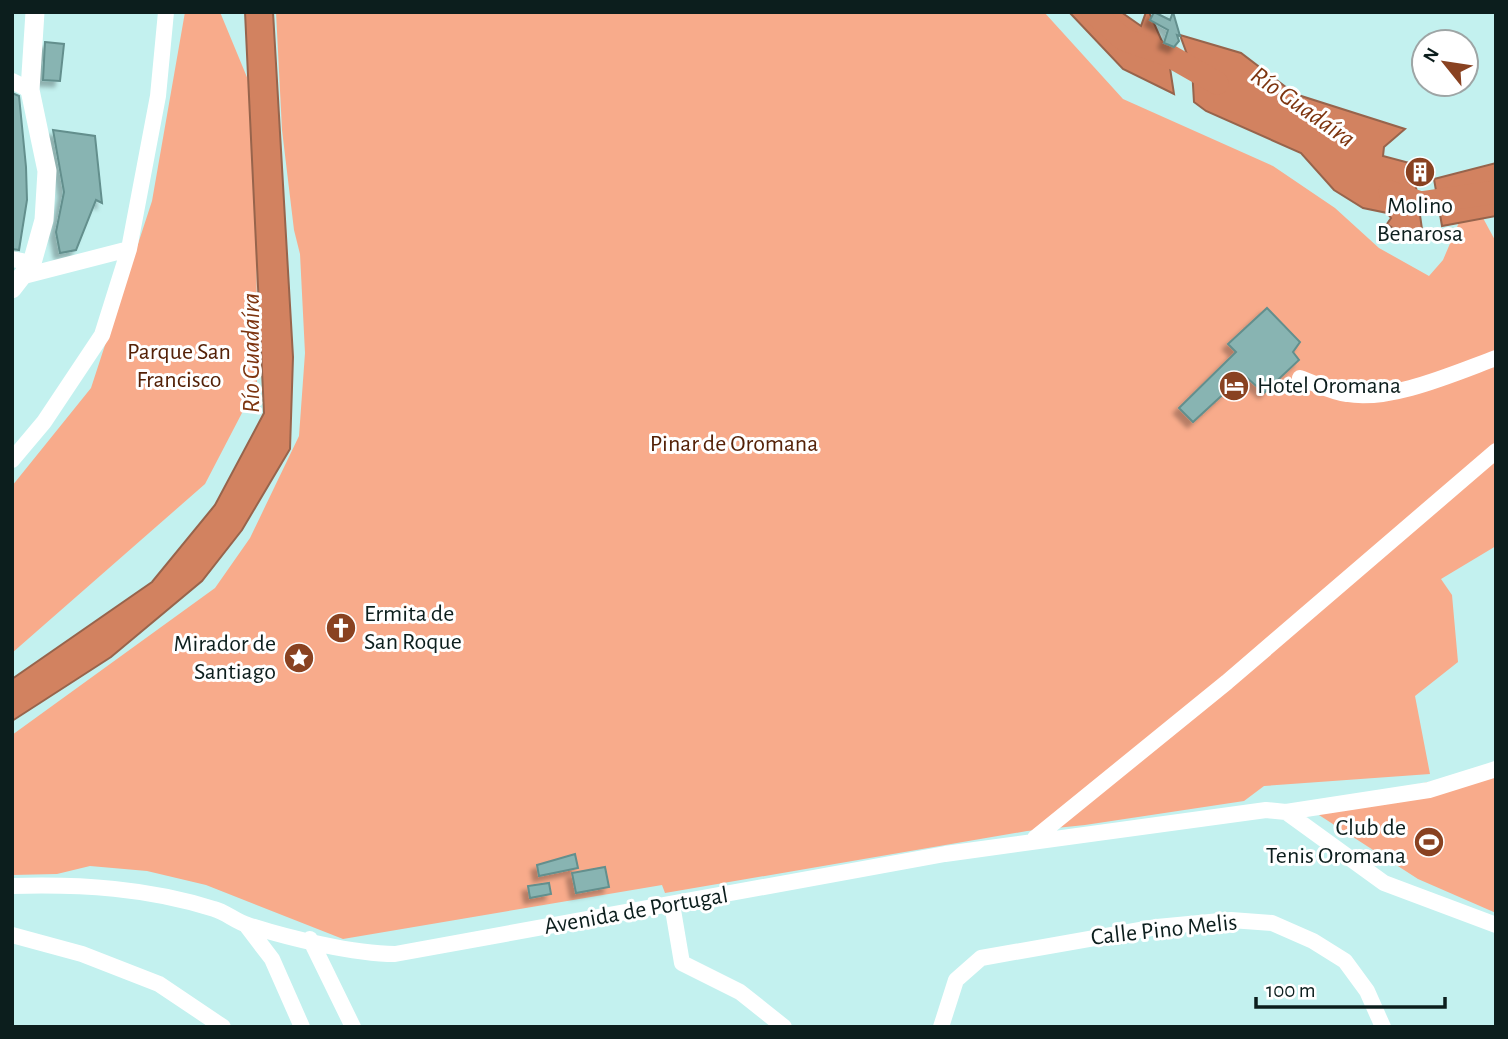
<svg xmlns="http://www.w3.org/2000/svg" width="1508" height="1039" font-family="'Alegreya Sans',sans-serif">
<defs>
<filter id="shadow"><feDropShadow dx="-5.5" dy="5.5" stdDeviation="2" flood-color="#0004"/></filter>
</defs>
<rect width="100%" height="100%" fill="#c3f1ef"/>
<path fill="#f8ab8b" d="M185,12H220L256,99L257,384L205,484L12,653V486L91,388L152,201Z
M276,12H1044L1123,99L1273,166L1335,208L1379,248L1429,276L1443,260L1463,213L1483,218L1496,242V546L1441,579L1452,595L1458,662L1415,696L1430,774L1264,786L1244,801L1085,825L1027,831L665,893L662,885L343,939L206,885L147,871L90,866L57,874L12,875V735L215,588L250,538L299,436L305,353L300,254L294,230L282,130Z
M1496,769V913L1418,879L1305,806Z"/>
<path fill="#d28260" stroke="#97644c" stroke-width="2" d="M245,12H273L293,357L290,449L242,530L202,581L111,657L12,721V679L152,582L215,505L264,413Z
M1069,12H1121L1141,26L1146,12H1149L1168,55L1174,94L1123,69Z
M1180,35L1241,53L1295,94L1405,129L1384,147L1383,156L1417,165L1415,178H1408L1415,180L1423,236L1421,240L1400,233L1387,224L1391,218L1387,213L1363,208L1334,190L1301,153L1206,111L1194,102L1192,68Z
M1496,163V216L1442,226L1434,179Z"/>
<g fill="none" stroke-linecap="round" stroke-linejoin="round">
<path stroke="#d28260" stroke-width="23" d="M1093,12L1123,39L1168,55L1217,83
M1390,192L1421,203L1496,192"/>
</g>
<path fill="#88b4b2" stroke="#638f8d" stroke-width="2" filter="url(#shadow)" d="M1154,12L1170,20L1173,12L1180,36L1177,35L1179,41L1174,47L1164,43L1168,30L1150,20Z
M45,42L64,44L60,81L43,80Z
M12,93L19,96L26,167L27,200L19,250L12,249Z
M53,130L95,136L102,203L96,200L76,250L60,253L56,232L64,192Z
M1267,308L1300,342L1293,352L1299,360L1264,393L1244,375L1193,422L1179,408L1236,352L1228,344Z
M575,854L578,868L539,876L537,865Z
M605,867L609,887L576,893L572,873Z
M549,883L551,894L530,898L528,886Z"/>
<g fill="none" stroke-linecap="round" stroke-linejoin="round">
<path stroke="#fff" stroke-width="16" d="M12,81L30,90
M12,259L32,263
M24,276L129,249
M1300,378C1315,383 1331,392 1347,394C1390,402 1455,373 1496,358
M12,460L44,422L102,335L129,249L158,96L166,12
M1286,812L1384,883L1496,925
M1035,838L1227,682L1496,451
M12,886C81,884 148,888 214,909C226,912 236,922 248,925C288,938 354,954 395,954L945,854L1266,810L1286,812L1429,790L1496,769
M672,904L682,963L740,992L784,1027
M246,925L272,959L302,1027
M12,935L82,954L159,984L223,1027
M310,939L353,1027
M941,1027L956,980L981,958L1157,927L1231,920L1272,923L1313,941L1345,961L1367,991L1383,1027"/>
<path stroke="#fff" stroke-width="19" d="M12,289L32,263L44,220L47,171L30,90L35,12"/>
</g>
<defs>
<g id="building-disc" transform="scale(1.575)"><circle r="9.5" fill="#894221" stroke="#fff"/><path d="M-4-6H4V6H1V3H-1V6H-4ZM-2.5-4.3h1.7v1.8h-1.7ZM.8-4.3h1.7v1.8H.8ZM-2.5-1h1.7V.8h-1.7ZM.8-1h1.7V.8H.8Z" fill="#fff"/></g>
<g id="hotel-disc" transform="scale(1.575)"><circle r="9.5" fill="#894221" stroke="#fff"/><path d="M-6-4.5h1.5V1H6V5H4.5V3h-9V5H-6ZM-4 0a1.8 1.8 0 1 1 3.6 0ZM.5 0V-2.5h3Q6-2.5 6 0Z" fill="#fff"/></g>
<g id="church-disc" transform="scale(1.575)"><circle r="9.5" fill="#894221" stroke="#fff"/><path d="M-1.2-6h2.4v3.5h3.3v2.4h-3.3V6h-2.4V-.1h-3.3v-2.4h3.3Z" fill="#fff"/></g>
<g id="sight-disc" transform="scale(1.575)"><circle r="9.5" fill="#894221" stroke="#fff"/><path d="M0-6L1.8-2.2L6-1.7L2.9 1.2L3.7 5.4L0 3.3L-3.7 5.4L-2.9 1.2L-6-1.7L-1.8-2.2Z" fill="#fff"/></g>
<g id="stadium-disc" transform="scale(1.575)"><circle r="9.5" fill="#894221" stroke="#fff"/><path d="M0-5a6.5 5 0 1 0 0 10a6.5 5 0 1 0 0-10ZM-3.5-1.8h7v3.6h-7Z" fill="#fff"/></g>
</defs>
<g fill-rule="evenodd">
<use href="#building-disc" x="1420" y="172"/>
<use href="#hotel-disc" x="1234" y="386"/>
<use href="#church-disc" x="341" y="628"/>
<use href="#sight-disc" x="299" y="658"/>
<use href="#stadium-disc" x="1429" y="842"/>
</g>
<g text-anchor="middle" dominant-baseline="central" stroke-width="6" stroke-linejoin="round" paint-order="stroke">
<g font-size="24" fill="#0c1e1d" stroke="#fff" text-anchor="start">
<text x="1420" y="206" text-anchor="middle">Molino<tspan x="1420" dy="28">Benarosa</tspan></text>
<text x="1257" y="386">Hotel Oromana</text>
<text x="364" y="614">Ermita de<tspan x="364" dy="28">San Roque</tspan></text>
<text x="276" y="644" text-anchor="end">Mirador de<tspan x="276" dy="28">Santiago</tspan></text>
<text x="1406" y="828" text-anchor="end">Club de<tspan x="1406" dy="28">Tenis Oromana</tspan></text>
</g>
<g font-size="24" fill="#542107" stroke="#fff">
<text x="179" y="352">Parque San<tspan x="179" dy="28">Francisco</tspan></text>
<text x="734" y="444">Pinar de Oromana</text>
</g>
<g font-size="24" fill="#0c1e1d" stroke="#fff">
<text transform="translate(636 911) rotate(-10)">Avenida de Portugal</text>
<text transform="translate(1164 930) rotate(-6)">Calle Pino Melis</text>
</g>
<g font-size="26" font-style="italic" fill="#7d340f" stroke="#fff">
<text transform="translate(1303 107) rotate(35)">Río Guadaíra</text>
<text transform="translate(251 353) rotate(-90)">Río Guadaíra</text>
</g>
</g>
<rect width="1508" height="1039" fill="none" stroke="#0c1e1d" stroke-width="28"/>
<g transform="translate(1445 63) rotate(300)"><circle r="33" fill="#ffffff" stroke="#9ea5a5" stroke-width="2"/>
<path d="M0-5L12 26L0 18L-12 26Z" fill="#894221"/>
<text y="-10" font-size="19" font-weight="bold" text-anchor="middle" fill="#0c1e1d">N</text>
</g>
<path d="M1256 997v10h189v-10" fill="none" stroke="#0c1e1d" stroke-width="3.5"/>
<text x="1266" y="997" font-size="21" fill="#0c1e1d" stroke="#ffffff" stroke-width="5" paint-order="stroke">100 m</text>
</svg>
